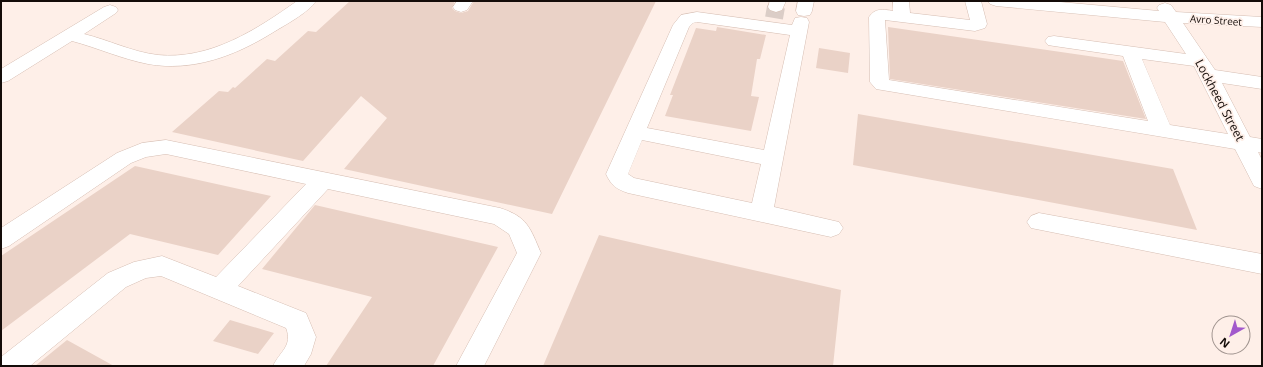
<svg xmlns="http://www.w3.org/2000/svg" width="1263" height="367" font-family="'Open Sans',sans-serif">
<rect width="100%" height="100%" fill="#feefe8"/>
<path fill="#ead2c7" d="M350,1H455L452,8L455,11L461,13L468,11L474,1H656L552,214L344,169L387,118L361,96L303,161L172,132L219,91L228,92L233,87L235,88L267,59L275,61L308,31L316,32Z
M717,27L766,35L760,59H757L751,96L759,97L751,131L665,116L673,95H670L696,28L716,31Z
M888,27L1123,61L1146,119L890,79Z
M819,48L850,53L848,73L816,68Z
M858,114L1173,169L1197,230L853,165Z
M135,166L271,196L218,255L130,234L1,331V256Z
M315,205L498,247L433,366H326L372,297L262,269Z
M599,235L841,290L833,366H543Z
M230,320L274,333L258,354L213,341Z
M67,340L114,366H35Z"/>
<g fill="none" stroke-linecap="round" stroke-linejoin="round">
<path stroke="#dbcdc7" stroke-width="18" stroke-dasharray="18 10" stroke-linecap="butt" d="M774,18L776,7"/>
<g stroke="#d6beb3" stroke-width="1">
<path id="minor" d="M297,1H316C308,13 285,25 272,33C235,56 192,72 148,64C122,59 98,48 72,41L8,81L1,83V69L104,7L110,5L116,7L118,10L116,13L84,34C109,40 132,52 158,55C210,60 256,30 297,1Z
M457,1H473L467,10L461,12L455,10L453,7Z
M770,1H786L782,10L776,12L770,10L768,7Z
M798,1H814L812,11L810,15L804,16L798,15L796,11Z
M893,1H909L910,13L970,20L965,1H981L987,24L985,28L975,31L885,20L889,80L1148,121L1123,56L1054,46L1048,45L1045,41L1048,37L1054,36L1186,54L1165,22L996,6L990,4L988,1H1049L1159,11L1157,8L1159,5L1165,3L1171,5L1176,12L1262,17V27L1183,23L1215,70L1262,77V89L1222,83L1250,137L1262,139V153L1258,152L1262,160V189L1254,186L1235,149L876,89L870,82L869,17C875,8 883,9 893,11ZM1142,59L1194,66L1228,134L1170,125Z
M697,12L792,25L795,18L801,17L807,18L809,22L774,207L839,222L843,228L839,234L831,237L628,193C616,189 611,185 606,174L673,25L681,15ZM697,22L790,35L764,150L647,128L689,27L693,23ZM642,140L761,164L752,203L634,178L628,174Z
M166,140L500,208C528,217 530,228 541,253L484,366H456L517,253L509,234L494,224L328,189L238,286L306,313L316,337L311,354L304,366H273C280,351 293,346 286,328L161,276L146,278L126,287L30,366H1V357L108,273L134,262L162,256L216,277L306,184L166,154L146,157L131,163L9,246L1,249V228L117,153L142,143Z
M1039,213L1262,254V274L1031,228L1027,222L1031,216Z"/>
</g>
<use href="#minor" fill="#fff" fill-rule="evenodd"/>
</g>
<g text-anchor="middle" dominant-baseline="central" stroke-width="3.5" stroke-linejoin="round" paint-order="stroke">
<g font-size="10" fill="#140c09" stroke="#feefe8">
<text transform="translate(1216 20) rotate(4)">Avro Street</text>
</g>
<g font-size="12" fill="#140c09" stroke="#feefe8">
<text transform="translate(1220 100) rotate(62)">Lockheed Street</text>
</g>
</g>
<rect width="1263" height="367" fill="none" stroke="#140c09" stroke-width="4"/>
<g transform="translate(1231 335) rotate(219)"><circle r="19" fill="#feefe8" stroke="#a0948f"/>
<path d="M0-3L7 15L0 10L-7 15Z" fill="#a259cc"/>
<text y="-6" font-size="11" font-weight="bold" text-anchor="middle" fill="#140c09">N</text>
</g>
</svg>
